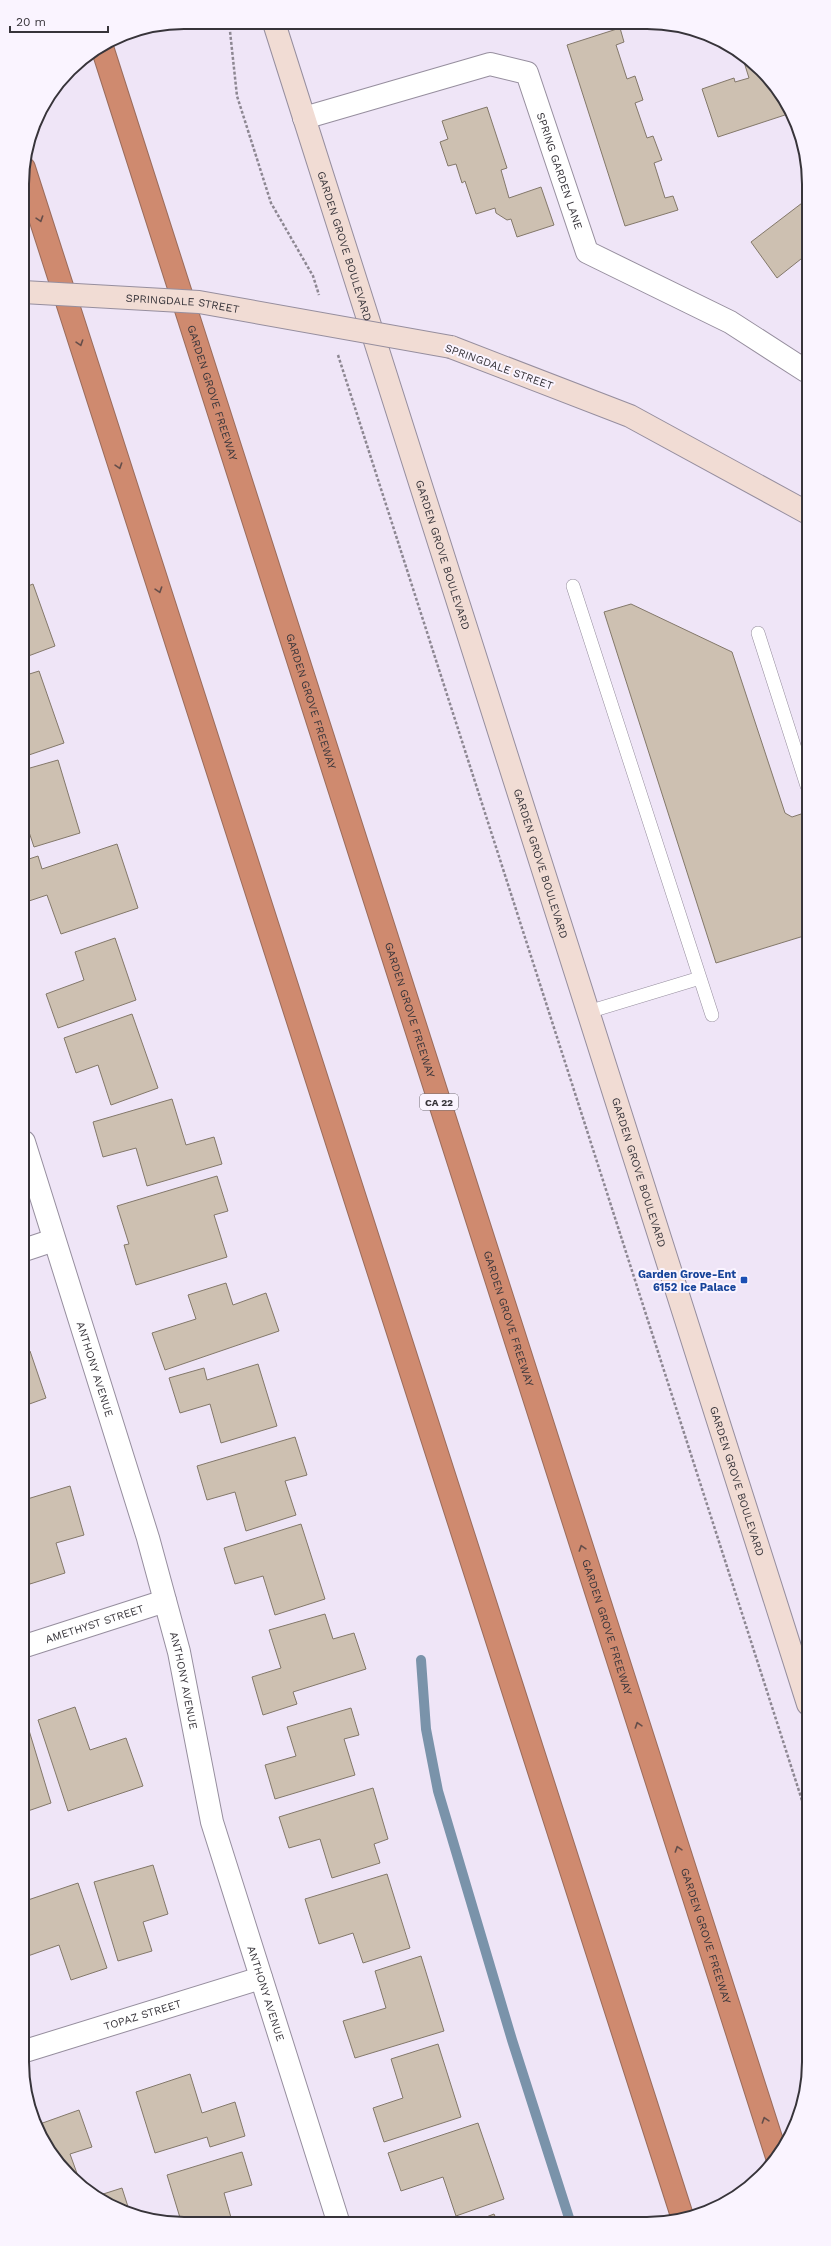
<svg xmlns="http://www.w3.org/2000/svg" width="831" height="2246" font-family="'Work Sans',sans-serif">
<rect width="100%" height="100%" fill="#efe5f7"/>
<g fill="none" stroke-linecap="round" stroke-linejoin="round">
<path stroke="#7a93aa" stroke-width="10" d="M421,1660L426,1729L438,1791L512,2040L570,2221"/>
</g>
<path fill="#cdc0b1" stroke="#83786a" d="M620,28L624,42L616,45L627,79L635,76L643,100L635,103L647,138L653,136L662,160L654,163L665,198L673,196L678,210L625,226L567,45Z
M750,60L762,69L787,103L791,113L718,137L702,89L734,78L735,82L749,78L744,62Z
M487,107L507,168L501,170L509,198L541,187L554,225L517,237L511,219L507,220L496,213L495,208L476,214L465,181L462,183L456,164L448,166L440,142L448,139L442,121Z
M806,200V255L777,278L751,242Z
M33,584L55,646L23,658V588Z
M631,604L732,652L785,813L792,817L807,812V935L716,963L604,612Z
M39,671L64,743L23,757V676Z
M58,760L80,833L34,847L23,814V770Z
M117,844L138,908L61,934L47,895L23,903V861L38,856L42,869Z
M115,938L136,1000L58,1028L46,994L84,980L75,952Z
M132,1014L158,1088L111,1105L98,1065L76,1073L64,1038Z
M172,1099L186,1145L214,1137L222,1164L147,1186L136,1148L103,1157L93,1122Z
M217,1176L228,1211L214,1215L227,1257L136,1285L124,1245L129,1244L117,1206Z
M226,1283L233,1305L266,1293L279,1331L165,1370L152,1333L196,1319L188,1295Z
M30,1351L46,1398L24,1406V1353Z
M258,1364L277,1426L221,1443L210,1404L180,1413L169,1378L204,1368L207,1380Z
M295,1437L307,1475L285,1481L296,1515L246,1531L235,1492L207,1500L197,1466Z
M70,1486L84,1535L56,1543L65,1573L30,1584L24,1565V1500Z
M301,1524L325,1599L275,1615L263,1576L235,1584L224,1548Z
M325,1614L333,1639L354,1633L366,1669L293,1692L297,1704L263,1715L252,1677L281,1668L269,1630Z
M75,1707L90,1750L126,1738L143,1786L68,1811L38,1720Z
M351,1708L359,1735L344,1739L355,1775L275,1799L265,1765L296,1756L287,1727Z
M28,1727L51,1803L25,1812V1728Z
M373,1788L388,1839L374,1844L380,1863L332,1878L320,1839L289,1848L279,1817Z
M153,1865L168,1914L143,1922L152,1951L118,1961L94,1882Z
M387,1874L410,1948L363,1963L353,1933L319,1944L305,1899Z
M78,1883L107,1968L71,1980L59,1945L25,1957V1901Z
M421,1956L444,2031L355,2058L343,2021L386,2008L375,1971Z
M438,2044L461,2117L384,2142L373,2108L403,2098L391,2059Z
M190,2074L202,2113L235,2102L245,2136L210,2147L207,2137L155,2153L136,2092Z
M79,2110L92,2147L70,2154L79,2179L74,2180L44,2143L37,2125Z
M478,2123L504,2199L456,2216L443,2177L401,2191L388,2153Z
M242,2152L252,2185L224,2193L232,2221H181L167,2175Z
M122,2188L130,2213L112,2207L97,2196Z
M494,2214L497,2221H476Z"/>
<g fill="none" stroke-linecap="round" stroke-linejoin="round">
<g stroke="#968e9e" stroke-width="14">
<path id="lane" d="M573,586L700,978L588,1012
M758,633L807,786
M700,978L712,1015"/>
</g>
<g stroke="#968e9e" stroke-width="24">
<g id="street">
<path id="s1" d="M304,118L490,64L527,73L587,252L730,322L806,371"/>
<path id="s2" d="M24,1142L148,1538L179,1652L212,1822L338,2221"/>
<path d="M24,1250L54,1240"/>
<path id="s3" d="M25,1646L165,1601"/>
<path id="s4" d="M25,2051L261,1978"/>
</g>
</g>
<g stroke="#968e9e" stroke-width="24">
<g id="secondary">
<path id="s5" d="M274,23L808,1704"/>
<path d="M451,347L630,416L806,512"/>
</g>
</g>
<g stroke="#9a6c5c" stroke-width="24">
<g id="highway">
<path id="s6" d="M102,47L777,2157"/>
<path d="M24,168L683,2219"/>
</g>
</g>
<path stroke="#8d8792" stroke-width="2.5" stroke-dasharray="3 2" stroke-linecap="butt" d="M229,22L237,96L271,203L313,276L319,295
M338,355L808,1819"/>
<use href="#lane" stroke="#fff" stroke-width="13"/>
<use href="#street" stroke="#fff" stroke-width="22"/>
<use href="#secondary" stroke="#f1dcd4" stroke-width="22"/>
<use href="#highway" stroke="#cf8a6f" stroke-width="22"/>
<g stroke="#968e9e" stroke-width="24" stroke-linecap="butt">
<g id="secondary-bridge">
<path id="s7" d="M23,292L199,302L451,347"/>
</g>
</g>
<use href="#secondary-bridge" stroke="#f1dcd4" stroke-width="22"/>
</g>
<defs><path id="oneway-chevron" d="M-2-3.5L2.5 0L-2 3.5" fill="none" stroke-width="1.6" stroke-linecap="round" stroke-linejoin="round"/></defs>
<g stroke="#654e4a">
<use href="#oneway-chevron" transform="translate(40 219) rotate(72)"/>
<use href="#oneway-chevron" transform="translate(80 343) rotate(72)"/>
<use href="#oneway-chevron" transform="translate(119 466) rotate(72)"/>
<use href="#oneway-chevron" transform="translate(159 590) rotate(72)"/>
<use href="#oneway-chevron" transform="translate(582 1548) rotate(-108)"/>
<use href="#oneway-chevron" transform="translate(638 1725) rotate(-108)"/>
<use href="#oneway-chevron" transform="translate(678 1849) rotate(-108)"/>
<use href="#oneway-chevron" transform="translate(765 2120) rotate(-108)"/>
</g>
<rect fill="#1a4fb4" stroke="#faf4ff" stroke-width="1.5" x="740" y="1276" width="8" height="8" rx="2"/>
<g text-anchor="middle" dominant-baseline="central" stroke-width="4" stroke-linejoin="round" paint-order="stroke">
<rect fill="#faf4ff" stroke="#726e75" stroke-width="1" x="420" y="1094" width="38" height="16" rx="3"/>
<g font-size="10" font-weight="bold" fill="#37343a">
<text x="439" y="1102">CA 22</text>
</g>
<g font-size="11" fill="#37343a" stroke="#faf4ff">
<text stroke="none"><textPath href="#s1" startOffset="335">SPRING GARDEN LANE</textPath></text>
<text stroke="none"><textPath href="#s5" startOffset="234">GARDEN GROVE BOULEVARD</textPath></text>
<text stroke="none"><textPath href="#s7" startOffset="160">SPRINGDALE STREET</textPath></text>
<text transform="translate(499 367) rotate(20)">SPRINGDALE STREET</text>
<text stroke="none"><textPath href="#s6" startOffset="363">GARDEN GROVE FREEWAY</textPath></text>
<text stroke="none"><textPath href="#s5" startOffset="558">GARDEN GROVE BOULEVARD</textPath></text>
<text stroke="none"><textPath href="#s6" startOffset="687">GARDEN GROVE FREEWAY</textPath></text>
<text stroke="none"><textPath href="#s5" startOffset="882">GARDEN GROVE BOULEVARD</textPath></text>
<text stroke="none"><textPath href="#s6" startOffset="1011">GARDEN GROVE FREEWAY</textPath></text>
<text stroke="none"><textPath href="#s5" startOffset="1206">GARDEN GROVE BOULEVARD</textPath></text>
<text stroke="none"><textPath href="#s6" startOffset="1335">GARDEN GROVE FREEWAY</textPath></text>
<text stroke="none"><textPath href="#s2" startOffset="238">ANTHONY AVENUE</textPath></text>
<text stroke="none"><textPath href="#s5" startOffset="1530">GARDEN GROVE BOULEVARD</textPath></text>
<text stroke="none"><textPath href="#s3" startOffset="73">AMETHYST STREET</textPath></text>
<text stroke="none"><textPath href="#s6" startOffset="1659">GARDEN GROVE FREEWAY</textPath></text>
<text stroke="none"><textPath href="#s2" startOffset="562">ANTHONY AVENUE</textPath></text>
<text stroke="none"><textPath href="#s6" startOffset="1983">GARDEN GROVE FREEWAY</textPath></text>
<text stroke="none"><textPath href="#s2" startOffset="886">ANTHONY AVENUE</textPath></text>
<text stroke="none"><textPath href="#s4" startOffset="123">TOPAZ STREET</textPath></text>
</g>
<g font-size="11" font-weight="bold" fill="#164399" stroke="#faf4ff" text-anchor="end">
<text x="736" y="1274">Garden Grove-Ent<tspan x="736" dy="13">6152 Ice Palace</tspan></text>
</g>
</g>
<path d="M0 0H831V2246H0ZM184 29H647A155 155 0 0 1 802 184V2062A155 155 0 0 1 647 2217H184A155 155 0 0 1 29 2062V184A155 155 0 0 1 184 29Z" fill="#faf4ff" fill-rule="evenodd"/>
<path fill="none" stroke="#37343a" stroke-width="2" d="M184 29H647A155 155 0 0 1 802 184V2062A155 155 0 0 1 647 2217H184A155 155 0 0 1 29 2062V184A155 155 0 0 1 184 29Z"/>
<path d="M10 26v6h98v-6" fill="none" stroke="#37343a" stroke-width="2"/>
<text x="16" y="26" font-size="12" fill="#37343a" stroke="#faf4ff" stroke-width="3" paint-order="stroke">20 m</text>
</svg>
